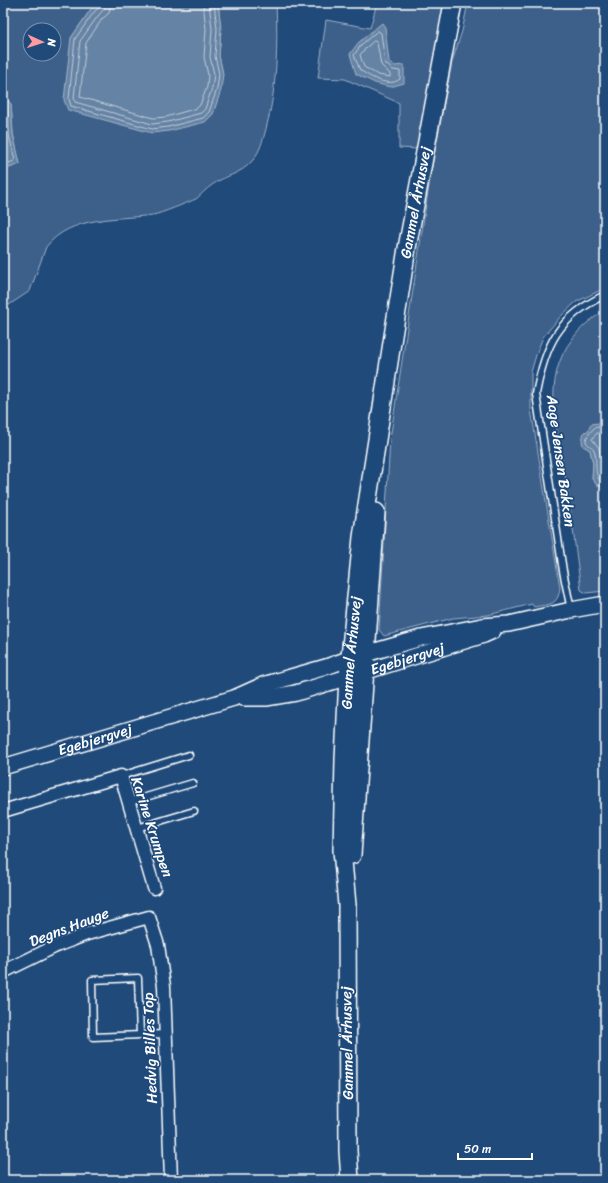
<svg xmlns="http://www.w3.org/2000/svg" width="608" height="1183" font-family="Sriracha,sans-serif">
<rect width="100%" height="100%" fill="#1f4a7a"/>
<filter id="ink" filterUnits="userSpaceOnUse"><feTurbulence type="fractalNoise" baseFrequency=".025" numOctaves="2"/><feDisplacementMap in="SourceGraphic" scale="8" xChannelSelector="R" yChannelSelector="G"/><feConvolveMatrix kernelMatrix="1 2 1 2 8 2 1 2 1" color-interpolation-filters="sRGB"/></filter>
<g filter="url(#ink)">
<path fill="#3c618b" stroke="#9eb0c5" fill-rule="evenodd" d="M3,3H98L91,9L71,38L223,74L219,56L221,29L218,3H276C278,45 277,89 266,129C263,140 260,151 253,160C241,175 225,175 212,185C206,189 201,195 196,199C189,202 160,214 153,215C117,220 71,215 46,247L30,291L9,305L3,307V163L9,168L20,164L13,134L11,104L3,95ZM30,30H54V54H30Z
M377,3H444L417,149L399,148V103L345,79L318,78L326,20L370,28Z
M468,3H605V288L576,302L561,316L543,337L537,352L531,372V409L560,588C558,606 549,604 534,607L532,604L488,615L453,618L384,636L379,630L390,439L432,166L452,62L462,31Z
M605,311V426L599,423L584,446L590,450L593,463L592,479L597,485L605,488V591L586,593L581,590C576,554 572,518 566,482C559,433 539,381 573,338C582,326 592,318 605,311Z"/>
<path fill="#6583a4" stroke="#a3b5c8" d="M98,3H218L221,29L219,56L223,74L221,90L213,114L205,122L169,131L152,133L68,110L64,100L71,38L91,9Z
M382,23L385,27L389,62L395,66L404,65V83L390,87L375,83L356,74L350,54L358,43Z
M3,95L11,104L13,134L20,164L9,168L3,163Z
M599,423L605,426V488L597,485L592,479L593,463L590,450L583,446L582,441L584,432L588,431L591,424Z"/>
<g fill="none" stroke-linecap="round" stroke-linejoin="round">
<path stroke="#c1cddb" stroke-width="1" d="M100,3V7L94,12L75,39L69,99L71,106L152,129L168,127L203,118L209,112L217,89L219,74L215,56L217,29L214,3
M105,3L104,9L98,16L80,41L74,98L75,102L152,124L168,122L201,113L205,109L212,88L214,74L210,57L212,29L209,3
M111,3L109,13L102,19L86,43L80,97L153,118L166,117L197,108L200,105L207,87L208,75L204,57L206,29L203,3
M378,31L381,33L385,63L393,70L400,71V79C389,88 370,77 360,70L354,55L361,45Z
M374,41L377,42L381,65L390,74V77L378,75L364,67L360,55L365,49Z
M3,101L7,106L9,135L15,160L10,163L3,160
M3,115L4,135L8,153L7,155H3
M605,429L598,427L594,428C591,432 586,436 586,441C587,446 593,446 594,450C599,463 591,478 605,484
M605,434L597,433L592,439L599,448L602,462V475L605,478"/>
<g stroke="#fff" stroke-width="9">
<path id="service" d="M571,610L563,571L536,394C545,345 558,317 605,295
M121,776L189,755
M129,802L193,783
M137,828L194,811
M140,1035L138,978L92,980L93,1037L165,1034
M38,1179V1180"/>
</g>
<g stroke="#fff" stroke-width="15">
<path id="minor" d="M3,811L121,776L154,888
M3,972L54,947L87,934L149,917L158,945L164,986L171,1180"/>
</g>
<g stroke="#fff" stroke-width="18">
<g id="tertiary">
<path id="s1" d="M243,698H266L296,693L484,635L493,631"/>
<path id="s2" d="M3,767L234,698L263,685L326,667L351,658L421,638L482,626L509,624L571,610L605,604"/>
</g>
</g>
<g stroke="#fff" stroke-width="20">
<g id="secondary">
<path d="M352,855L376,512"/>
<path id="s3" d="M350,1180L348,1151L347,905L342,850L344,760L348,677L362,537L393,336L407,248L453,3"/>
</g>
</g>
<use href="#service" stroke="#1f4a7a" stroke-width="6"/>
<use href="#minor" stroke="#1f4a7a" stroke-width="12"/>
<use href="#tertiary" stroke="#1f4a7a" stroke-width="15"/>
<use href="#secondary" stroke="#1f4a7a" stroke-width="17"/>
</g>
</g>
<g text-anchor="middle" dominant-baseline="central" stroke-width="3.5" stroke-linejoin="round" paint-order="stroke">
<g font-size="15" fill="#fff" stroke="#1f4a7a">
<text stroke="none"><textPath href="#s3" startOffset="983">Gammel Århusvej</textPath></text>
<text transform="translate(561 461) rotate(82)">Aage Jensen Bakken</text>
<text stroke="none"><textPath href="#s3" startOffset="528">Gammel Århusvej</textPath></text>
<text stroke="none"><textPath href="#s1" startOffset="170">Egebjergvej</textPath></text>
<text stroke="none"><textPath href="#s2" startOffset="96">Egebjergvej</textPath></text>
<text transform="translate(152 827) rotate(72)">Karine Krumpen</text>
<text transform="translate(69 927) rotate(-21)">Degns Hauge</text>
<text transform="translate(347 1043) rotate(-91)">Gammel Århusvej</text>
<text transform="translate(150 1048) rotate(-92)">Hedvig Billes Top</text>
</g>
</g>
<rect width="608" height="1183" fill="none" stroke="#1f4a7a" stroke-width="16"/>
<rect x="8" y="8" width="592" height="1167" fill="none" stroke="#fff" stroke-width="1.5" filter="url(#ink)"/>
<g transform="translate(42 42) rotate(93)"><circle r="19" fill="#1f4a7a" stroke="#7992af"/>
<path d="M0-3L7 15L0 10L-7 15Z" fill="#ff9aa2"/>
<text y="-6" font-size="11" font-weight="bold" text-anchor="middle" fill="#ffffff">N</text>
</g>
<path d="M458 1153v6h74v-6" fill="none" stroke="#ffffff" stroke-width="2"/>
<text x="464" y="1153" font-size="12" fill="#ffffff" stroke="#1f4a7a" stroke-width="3" paint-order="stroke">50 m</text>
</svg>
